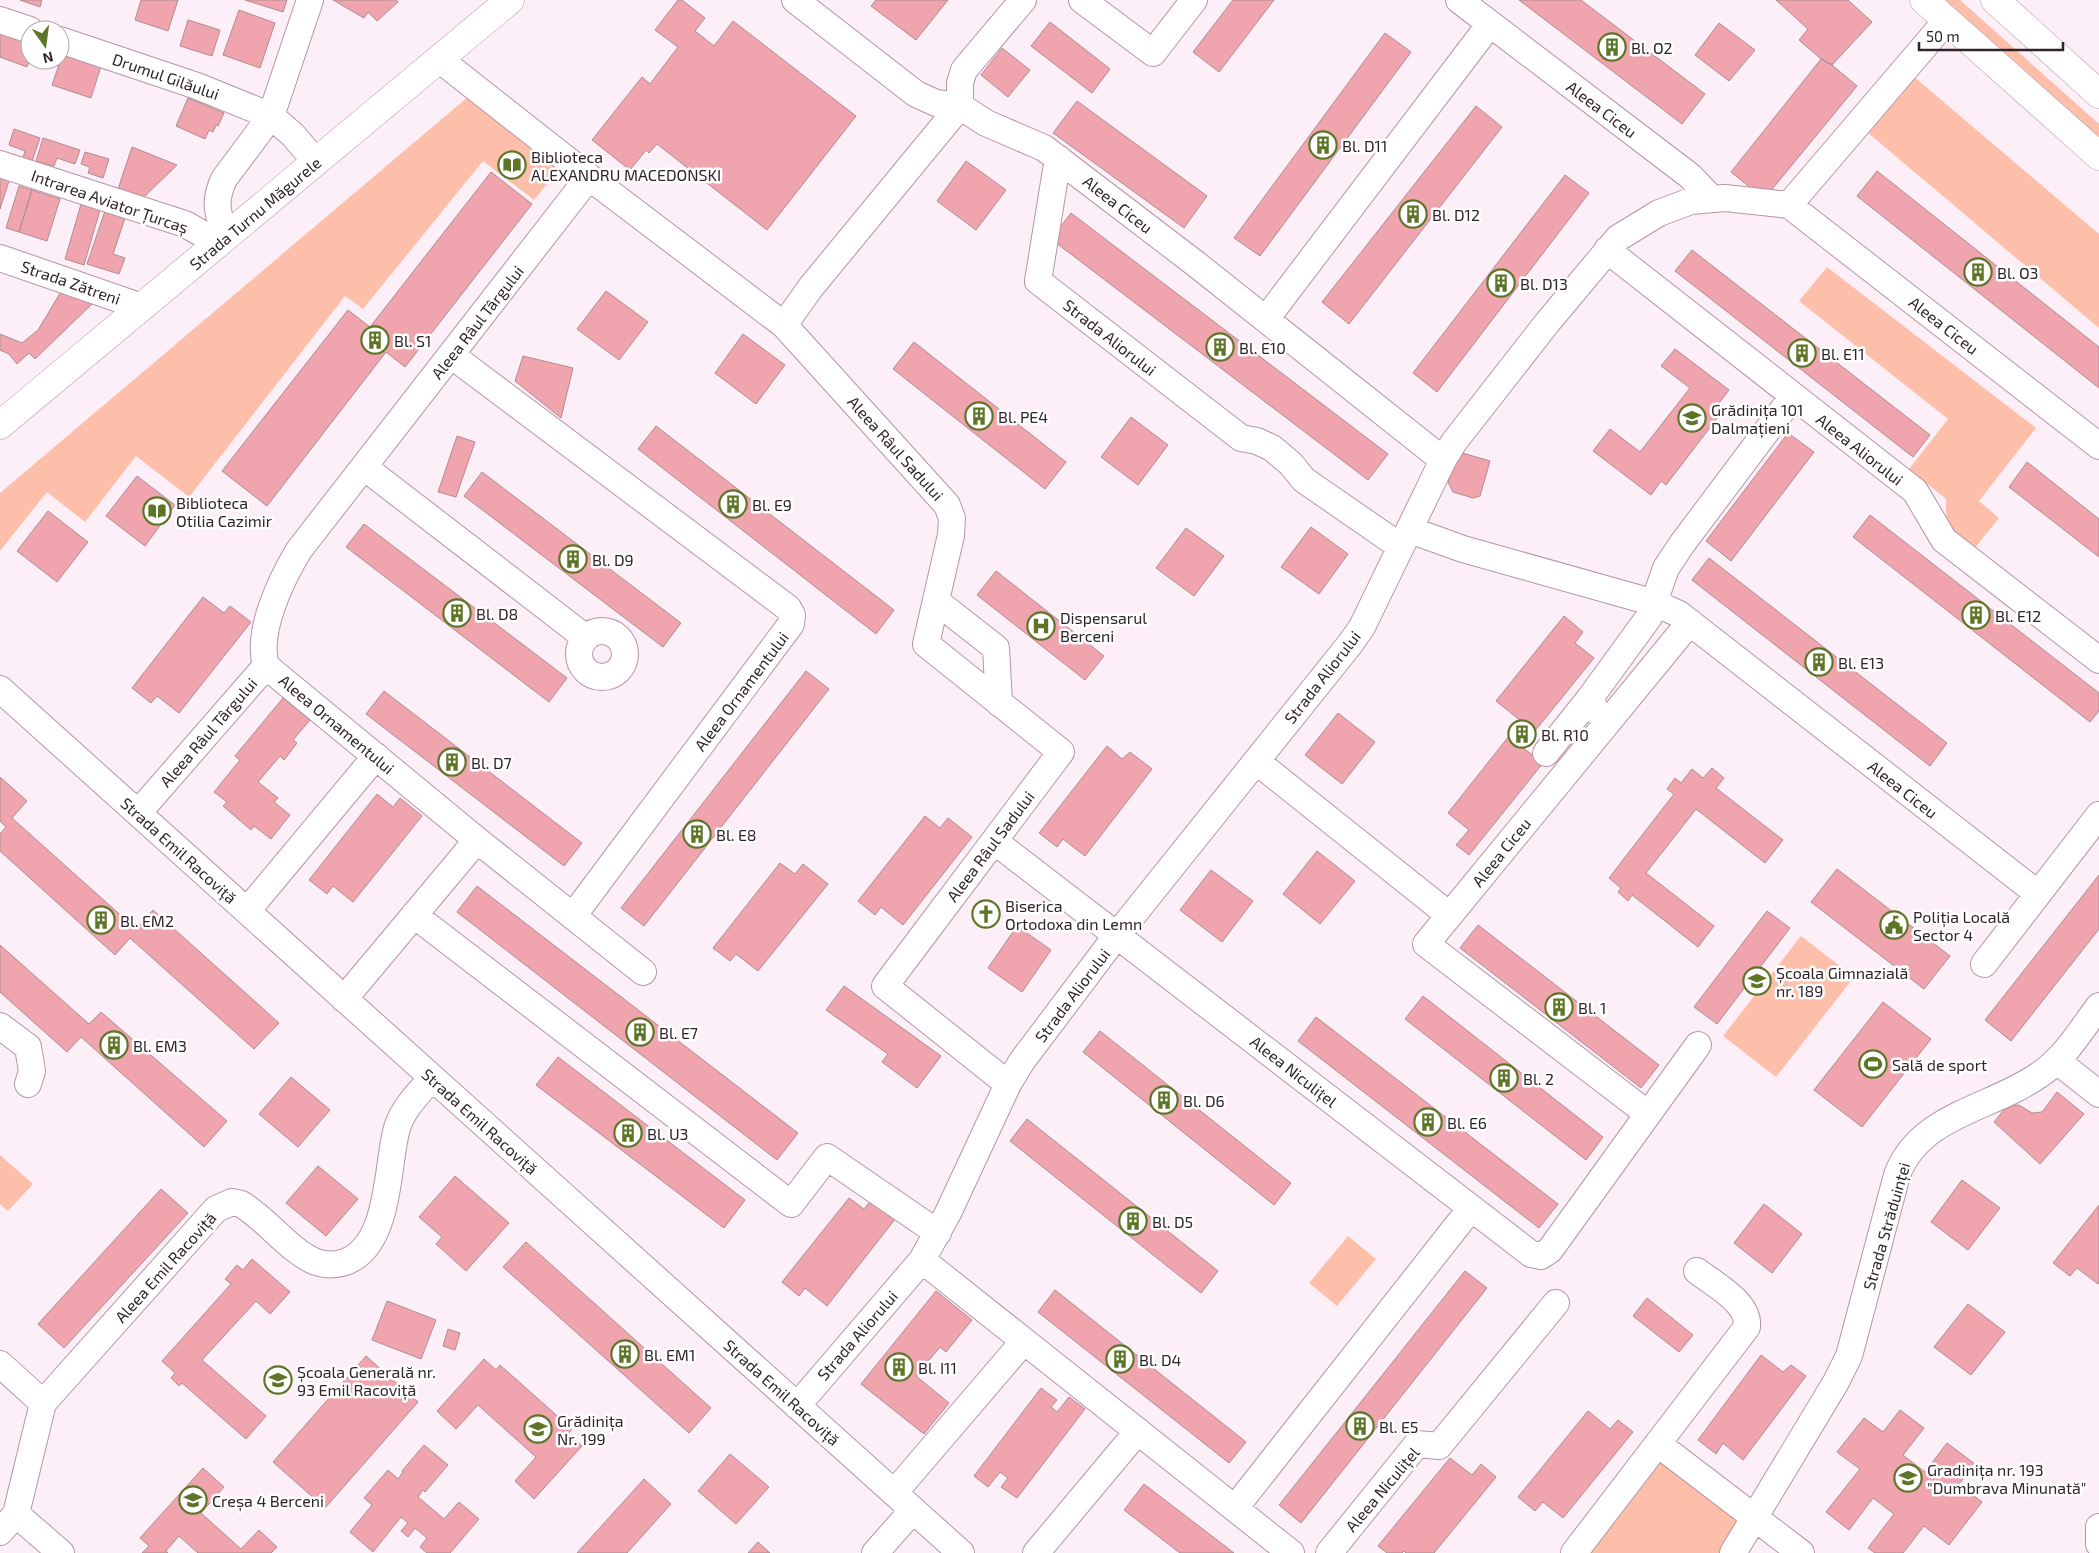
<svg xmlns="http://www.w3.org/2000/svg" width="2099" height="1553" font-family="'Exo 2',sans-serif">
<rect width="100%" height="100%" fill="#fdeff7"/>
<path fill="#febfaa" d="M1941,0H1960L2099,124V141Z
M1913,76L2099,234V328L1867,132Z
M469,96L560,168L534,200L483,161L363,309L345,296L189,497L136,456L85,522L47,492L0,551V493Z
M1827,267L2036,428L1979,501L1999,518L1974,549C1949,530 1945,531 1946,499L1909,469L1948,419L1799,301Z
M1801,936L1854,977L1776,1077L1723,1036Z
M0,1155L33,1184L8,1211L0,1204Z
M1348,1236L1376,1259L1337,1306L1309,1283Z
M1660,1453L1742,1515L1720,1553H1585Z"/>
<path fill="#f0a5ae" stroke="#b08b8f" d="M20,0H42L40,7Z
M141,0H178L168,31L135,20Z
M245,0H287L283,12Z
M333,0H396L398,2L377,21L368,12L364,18Z
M678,0H682L705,18L695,31L714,46L733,21L856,116L767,230L657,144L649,153L646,150L630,170L592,140L642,77L650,84L678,47L655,30Z
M876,0H948L916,40L871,6Z
M1233,0H1274L1219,72L1193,52Z
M1519,0H1581L1705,94L1682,124Z
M1776,0H1848L1872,22L1832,65L1821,59L1799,40L1808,29Z
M239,10L275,23L260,68L223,55Z
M188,20L220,30L212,56L180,46Z
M1050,22L1110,69L1092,93L1031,46Z
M1719,23L1755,50L1729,81L1695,55Z
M0,30L30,40V58L27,67L0,57Z
M1385,33L1411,52L1260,256L1234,238Z
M1002,48L1030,70L1008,97L981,75Z
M63,53L101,66L91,98L52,85Z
M1821,59L1832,65L1857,86L1764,199L1731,172Z
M188,98L224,113L218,126L216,125L213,132L209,130L205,139L176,126Z
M1077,101L1207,196L1184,228L1053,133Z
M1476,106L1502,127L1349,324L1322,302Z
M14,129L40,138L31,164L22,161L25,151L9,145Z
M43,138L80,150L75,164L57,158L54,166L36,161Z
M132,147L177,165L143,198L118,189Z
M85,152L109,159L103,178L88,173L90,167L81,164Z
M966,161L1006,190L976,230L937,201Z
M1877,171L2099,347V388L1857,196Z
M491,172L532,204L405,367L386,352L267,506L222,471L348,310L370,327Z
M1565,175L1589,193L1437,392L1413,373Z
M0,178L9,181L0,209Z
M19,186L32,190L19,232L6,228Z
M32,190L60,199L47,241L19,232Z
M81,204L100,210L84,265L65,259Z
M105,211L125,218L113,254L125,258L119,274L87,264Z
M1071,213L1388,454L1368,480L1051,239Z
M1692,250L1930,435L1913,457L1675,271Z
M62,290L92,304L35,359L29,353L17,364L9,354L0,350V334L22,343L38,330Z
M606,291L648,322L619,360L577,329Z
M743,334L785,365L756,404L715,373Z
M914,342L1066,462L1045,489L893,369Z
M1675,349L1729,390L1719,403L1725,408L1666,485L1661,481L1651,495L1593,451L1610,429L1640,452L1690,388L1661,366Z
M523,356L573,368L561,418L515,381Z
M1131,417L1168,445L1138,485L1101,457Z
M656,426L894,610L876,634L638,449Z
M1788,433L1814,452L1731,561L1706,541Z
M457,436L475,442L456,497L438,492Z
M1459,452L1490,461L1480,496L1473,498L1453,492L1448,482Z
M2027,462L2099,519V557L2009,487Z
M482,472L681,623L663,647L464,496Z
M137,476L175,505L145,546L106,516Z
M48,511L88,542L57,582L17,551Z
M1870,515L2099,693V711L2090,722L1853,537Z
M364,524L567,678L549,702L346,547Z
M1311,527L1348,554L1319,594L1281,567Z
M1186,528L1224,556L1194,596L1156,568Z
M1709,558L1947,743L1930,766L1692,580Z
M996,571L1104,656L1085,680L977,595Z
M203,597L224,613L230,606L251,622L179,713L157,696L151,703L132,688Z
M1564,616L1583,632L1575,643L1594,658L1522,747L1543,763L1469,855L1456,845L1469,830L1448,813L1521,721L1496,701Z
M806,671L829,689L644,926L621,908Z
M384,691L582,843L564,866L366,714Z
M283,698L310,720L293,740L297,743L284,760L280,756L258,782L278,798L274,802L290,815L271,839L254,826L251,830L223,806L227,802L214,792L240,760L235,756Z
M1338,713L1375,742L1342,784L1305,755Z
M1107,746L1122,759L1130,752L1152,769L1085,856L1063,839L1057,847L1039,833Z
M1712,768L1724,778L1716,788L1783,840L1765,863L1696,809L1646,873L1714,926L1698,947L1632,895L1628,901L1618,892L1621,888L1609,878L1674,794L1667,789L1675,778L1681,783L1692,769L1703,778Z
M0,777L27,801L12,818L136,929L153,910L279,1023L254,1049L130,938L115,955L0,851V834L6,827L0,821Z
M377,794L393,807L400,798L422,816L353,902L333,886L327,894L309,880Z
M925,816L940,828L948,818L972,837L903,925L881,907L875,915L858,901Z
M1317,851L1355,881L1320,924L1283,894Z
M780,863L795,874L803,864L828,884L758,971L736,954L730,961L713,948Z
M1837,869L1950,956L1924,989L1811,902Z
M1211,870L1253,901L1222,942L1180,910Z
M2099,875V929L2011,1041L1985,1020Z
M477,886L798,1133L777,1160L457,912Z
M1767,911L1790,928L1717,1024L1694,1007Z
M1478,925L1659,1065L1641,1088L1460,948Z
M1017,926L1051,950L1022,992L988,968Z
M0,945L89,1024L101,1012L227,1121L204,1147L81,1037L67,1052L0,992Z
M844,986L941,1056L917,1088L882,1062L888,1054L826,1010Z
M1423,996L1603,1137L1586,1160L1405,1019Z
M1883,1002L1931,1039L1862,1127L1814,1090Z
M1316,1017L1558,1204L1539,1228L1298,1041Z
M1100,1031L1291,1183L1274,1205L1083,1052Z
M558,1057L745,1200L724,1228L536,1085Z
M291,1077L330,1110L298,1147L259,1114Z
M2057,1092L2084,1114L2040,1164L1994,1122L2007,1106L2019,1105L2032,1113L2042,1112Z
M1027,1119L1218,1271L1201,1293L1010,1141Z
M318,1166L358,1199L326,1236L286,1203Z
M455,1176L509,1223L466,1271L436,1244L442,1237L419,1217Z
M1962,1180L2000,1208L1968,1250L1931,1222Z
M161,1189L188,1213L64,1348L38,1324Z
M849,1198L864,1209L872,1199L896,1218L827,1306L805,1288L799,1296L782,1282Z
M1764,1204L1802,1234L1772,1273L1734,1243Z
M2099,1205V1282L2098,1284L2077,1268L2070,1276L2053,1263Z
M526,1242L711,1408L689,1433L503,1267Z
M252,1259L290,1292L270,1314L256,1301L202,1360L266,1416L246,1439L182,1383L179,1386L171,1378L175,1373L162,1361L231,1284L225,1279L237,1265L243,1270Z
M1465,1271L1487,1288L1301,1523L1279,1505Z
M1055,1290L1246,1442L1229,1463L1038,1312Z
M936,1291L972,1320L946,1352L940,1347L916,1376L949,1403L924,1434L861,1384Z
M1647,1298L1693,1335L1679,1352L1633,1316Z
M387,1301L436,1320L421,1359L372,1340Z
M1968,1304L2005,1332L1971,1375L1934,1347Z
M448,1329L460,1333L455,1350L443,1346Z
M1761,1355L1783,1372L1791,1365L1806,1376L1743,1460L1723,1443L1716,1454L1698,1440Z
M366,1356L418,1402L325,1508L273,1462Z
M484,1359L496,1370L500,1365L572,1429L568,1434L582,1446L534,1499L515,1481L536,1457L478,1405L456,1429L437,1411Z
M1041,1388L1057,1400L1051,1407L1057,1412L1069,1397L1085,1409L1017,1498L1001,1487L1008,1478L1000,1472L988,1487L974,1476Z
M1900,1410L1924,1428L1903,1455L1925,1472L1947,1443L1975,1464L1959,1484L1982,1502L1949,1545L1924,1526L1903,1553H1875L1868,1548L1894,1514L1873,1498L1849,1530L1826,1512L1860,1469L1837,1452L1864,1418L1883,1432Z
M1588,1411L1610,1429L1618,1420L1633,1432L1563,1518L1543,1502L1535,1511L1518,1497Z
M424,1445L448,1465L425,1492L423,1490L418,1497L444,1519L459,1502L479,1519L450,1553H427L420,1547L427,1538L415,1528L408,1537L401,1531L408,1523L401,1517L373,1552L350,1532L372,1505L364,1498L388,1470L398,1479L403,1472L402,1471Z
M730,1454L769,1487L736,1524L698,1491Z
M1450,1458L1472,1475L1481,1464L1496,1477L1434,1553H1406L1404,1551L1402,1553H1387L1378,1546Z
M203,1468L224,1487L201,1513L241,1549L259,1530L277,1547L271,1553H198L179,1536L166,1551L168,1553H142L149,1546L140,1538Z
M644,1479L671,1504L627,1553H577Z
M1144,1484L1234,1553H1180L1124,1510Z
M758,1542L770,1553H748Z"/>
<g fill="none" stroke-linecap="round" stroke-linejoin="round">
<g stroke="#b595a8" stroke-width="28">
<path id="minor" d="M795,0L916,94L936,103L960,106L986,123L1044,148L1196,264L1443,460
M1082,0L1153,53L1194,0
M1459,0L1690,176L1711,198
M0,20L30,30
M60,40L197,86L271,116L293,135L316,162
M439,59L589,177L784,325L947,505L952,518L951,535L926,644L1061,752L885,986L1008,1084
M960,106V83L964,70L1023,0
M1058,158L1038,281L1241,438L1257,441L1272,448L1291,464L1304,480L1401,547
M0,164L185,224L206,236L215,246
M1789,205L2099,446
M1789,205L1947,20
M228,235C216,216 214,200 224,179L271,116L310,0
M1607,250L1915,491L1944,540L2099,660
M0,258L142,307
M1266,319L1490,24
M784,325L811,287L960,106
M451,355L788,608L792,615L791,624L573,916
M364,467L586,638
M1410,530L1463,549L1655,603L1679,614L2037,893
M936,601L996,648L999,703
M579 654a23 23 0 1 1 46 0a23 23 0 1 1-46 0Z
M266,666C256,631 281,580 299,550L589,177
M266,666L477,840L643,972
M0,689L961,1553
M1609,721L1596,711L1590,698L1649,617L1666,568L1682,544L1793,396
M1546,753L1590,698
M1256,761L1449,915
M138,813L266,666
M994,841L1531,1254L1541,1256L1550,1250L1698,1045
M247,911L376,756
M414,915L791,1204L827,1157L938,1233
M1984,964L2099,815
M344,999L477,840
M0,1026L28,1047L32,1071L28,1084
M2057,1061L2099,1094
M1648,1114L1426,944L1690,622
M922,1260L1291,1553
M0,1364L43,1403
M797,1406L922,1260L948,1213L1008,1084L1022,1061L1117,935L1350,644L1362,627L1443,460L1454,442L1547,323L1618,238L1659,213L1691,201L1725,198L1789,205
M1658,1444L1801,1553
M894,1493L1024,1341
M1235,1508L1471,1208
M16,1514L61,1553
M2099,1527V1544
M0,1532L16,1514L43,1403L216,1209L232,1202L241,1204C267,1219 289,1251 316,1262C325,1265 334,1265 342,1263C391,1249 386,1167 397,1128C403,1108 419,1093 432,1078
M875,1553L913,1510
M1036,1553L1138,1431
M1329,1553L1417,1444L1439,1446L1556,1303
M1574,1553L1747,1327C1750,1303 1715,1285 1697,1271
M1733,1553L1836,1382L1849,1356L1897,1175C1920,1114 1991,1109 2039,1075C2064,1059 2081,1030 2099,1006"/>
</g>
<g stroke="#b595a8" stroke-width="29">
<path id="major" d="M1924,0L2099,156
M1995,0L2099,94
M0,425L510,0"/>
</g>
<use href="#minor" stroke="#fff" stroke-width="26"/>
<use href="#major" stroke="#fff" stroke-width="28"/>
</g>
<defs>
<g id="building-ring" transform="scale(1.4375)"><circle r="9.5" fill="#fff" stroke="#5d7527" stroke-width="1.5"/><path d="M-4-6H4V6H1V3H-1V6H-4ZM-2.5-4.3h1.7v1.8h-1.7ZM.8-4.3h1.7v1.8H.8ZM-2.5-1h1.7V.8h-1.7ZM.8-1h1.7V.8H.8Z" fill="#5d7527"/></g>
<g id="library-ring" transform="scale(1.4375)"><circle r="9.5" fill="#fff" stroke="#5d7527" stroke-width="1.5"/><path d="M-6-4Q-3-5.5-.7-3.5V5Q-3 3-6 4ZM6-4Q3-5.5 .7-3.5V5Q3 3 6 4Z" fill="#5d7527"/></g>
<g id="school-ring" transform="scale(1.4375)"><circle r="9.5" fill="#fff" stroke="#5d7527" stroke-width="1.5"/><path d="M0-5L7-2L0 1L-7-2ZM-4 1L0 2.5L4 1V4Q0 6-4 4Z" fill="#5d7527"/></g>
<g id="hospital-ring" transform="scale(1.4375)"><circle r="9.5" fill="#fff" stroke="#5d7527" stroke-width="1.5"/><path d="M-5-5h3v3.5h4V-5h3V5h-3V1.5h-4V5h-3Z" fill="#5d7527"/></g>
<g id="church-ring" transform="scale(1.4375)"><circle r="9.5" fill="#fff" stroke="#5d7527" stroke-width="1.5"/><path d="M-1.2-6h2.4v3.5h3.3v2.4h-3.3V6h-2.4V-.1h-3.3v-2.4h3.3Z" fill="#5d7527"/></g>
<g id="civic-ring" transform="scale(1.4375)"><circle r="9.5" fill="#fff" stroke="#5d7527" stroke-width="1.5"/><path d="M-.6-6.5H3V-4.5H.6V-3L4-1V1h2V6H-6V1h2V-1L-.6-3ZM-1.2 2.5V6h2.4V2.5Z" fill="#5d7527"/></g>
<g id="stadium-ring" transform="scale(1.4375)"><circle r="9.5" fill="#fff" stroke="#5d7527" stroke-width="1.5"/><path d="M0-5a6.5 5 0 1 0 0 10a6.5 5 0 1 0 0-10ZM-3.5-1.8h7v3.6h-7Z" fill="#5d7527"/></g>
</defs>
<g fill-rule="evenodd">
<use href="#building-ring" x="1612" y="47"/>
<use href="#building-ring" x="1323" y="145"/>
<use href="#library-ring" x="512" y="165"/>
<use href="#building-ring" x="1413" y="214"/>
<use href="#building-ring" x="1978" y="272"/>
<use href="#building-ring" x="1501" y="283"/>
<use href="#building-ring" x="375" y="340"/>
<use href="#building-ring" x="1220" y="347"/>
<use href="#building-ring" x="1802" y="353"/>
<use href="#building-ring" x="979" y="416"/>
<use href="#school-ring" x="1692" y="418"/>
<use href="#building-ring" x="733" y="504"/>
<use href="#library-ring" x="157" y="511"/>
<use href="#building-ring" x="573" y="559"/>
<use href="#building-ring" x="457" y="613"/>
<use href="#building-ring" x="1976" y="615"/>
<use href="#hospital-ring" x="1041" y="626"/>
<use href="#building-ring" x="1819" y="662"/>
<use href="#building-ring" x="1522" y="734"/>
<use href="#building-ring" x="452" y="762"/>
<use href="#building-ring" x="697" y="834"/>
<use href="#church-ring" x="986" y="914"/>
<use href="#building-ring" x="101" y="920"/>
<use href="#civic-ring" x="1894" y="925"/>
<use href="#school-ring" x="1757" y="981"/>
<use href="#building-ring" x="1559" y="1007"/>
<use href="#building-ring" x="640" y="1032"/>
<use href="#building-ring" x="114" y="1045"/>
<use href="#stadium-ring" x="1873" y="1064"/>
<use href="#building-ring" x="1504" y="1078"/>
<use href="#building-ring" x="1164" y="1100"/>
<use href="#building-ring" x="1428" y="1122"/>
<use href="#building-ring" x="628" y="1133"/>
<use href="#building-ring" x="1133" y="1221"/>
<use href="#building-ring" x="625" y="1354"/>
<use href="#building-ring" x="1120" y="1359"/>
<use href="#building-ring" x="899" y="1367"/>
<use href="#school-ring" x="278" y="1380"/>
<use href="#building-ring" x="1360" y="1426"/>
<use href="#school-ring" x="538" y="1429"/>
<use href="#school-ring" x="1908" y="1478"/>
<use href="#school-ring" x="193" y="1500"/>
</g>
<g text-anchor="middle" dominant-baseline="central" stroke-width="5" stroke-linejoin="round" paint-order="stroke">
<g font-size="16" fill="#30242b" stroke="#fff" text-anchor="start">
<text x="1631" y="47">Bl. O2</text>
<text x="1342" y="145">Bl. D11</text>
<text x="531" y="156">Biblioteca<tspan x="531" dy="18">ALEXANDRU MACEDONSKI</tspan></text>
<text x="1432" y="214">Bl. D12</text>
<text x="1997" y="272">Bl. O3</text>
<text x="1520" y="283">Bl. D13</text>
<text x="394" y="340">Bl. S1</text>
<text x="1239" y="347">Bl. E10</text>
<text x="1821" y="353">Bl. E11</text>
<text x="1711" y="409">Grădinița 101<tspan x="1711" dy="18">Dalmațieni</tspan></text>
<text x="998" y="416">Bl. PE4</text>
<text x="176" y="502">Biblioteca<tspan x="176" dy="18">Otilia Cazimir</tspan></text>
<text x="752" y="504">Bl. E9</text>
<text x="592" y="559">Bl. D9</text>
<text x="476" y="613">Bl. D8</text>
<text x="1995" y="615">Bl. E12</text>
<text x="1060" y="617">Dispensarul<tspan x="1060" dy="18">Berceni</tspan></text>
<text x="1838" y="662">Bl. E13</text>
<text x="1541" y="734">Bl. R10</text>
<text x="471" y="762">Bl. D7</text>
<text x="716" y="834">Bl. E8</text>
<text x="1005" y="905">Biserica<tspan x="1005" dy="18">Ortodoxa din Lemn</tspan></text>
<text x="1913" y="916">Poliția Locală<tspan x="1913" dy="18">Sector 4</tspan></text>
<text x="120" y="920">Bl. EM2</text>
<text x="1776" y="972">Școala Gimnazială<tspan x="1776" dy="18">nr. 189</tspan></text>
<text x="1578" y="1007">Bl. 1</text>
<text x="659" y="1032">Bl. E7</text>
<text x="133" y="1045">Bl. EM3</text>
<text x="1892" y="1064">Sală de sport</text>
<text x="1523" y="1078">Bl. 2</text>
<text x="1183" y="1100">Bl. D6</text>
<text x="1447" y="1122">Bl. E6</text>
<text x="647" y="1133">Bl. U3</text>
<text x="1152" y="1221">Bl. D5</text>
<text x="644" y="1354">Bl. EM1</text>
<text x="1139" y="1359">Bl. D4</text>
<text x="918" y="1367">Bl. I11</text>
<text x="297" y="1371">Școala Generală nr.<tspan x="297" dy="18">93 Emil Racoviță</tspan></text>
<text x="557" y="1420">Grădinița<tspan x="557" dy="18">Nr. 199</tspan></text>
<text x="1379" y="1426">Bl. E5</text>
<text x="1927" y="1469">Gradinița nr. 193<tspan x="1927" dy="18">"Dumbrava Minunată"</tspan></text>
<text x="212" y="1500">Creșa 4 Berceni</text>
</g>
<g font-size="16" fill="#30242b" stroke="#fff">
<text transform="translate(166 76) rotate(19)">Drumul Gilăului</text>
<text transform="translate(1602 109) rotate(37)">Aleea Ciceu</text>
<text transform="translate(110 201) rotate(19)">Intrarea Aviator Țurcaș</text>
<text transform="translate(1118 204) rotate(38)">Aleea Ciceu</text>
<text transform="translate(255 213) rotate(-40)">Strada Turnu Măgurele</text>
<text transform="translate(71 282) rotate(19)">Strada Zătreni</text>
<text transform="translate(477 322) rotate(-52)">Aleea Râul Târgului</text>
<text transform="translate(1944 325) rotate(38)">Aleea Ciceu</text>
<text transform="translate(1110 337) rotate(38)">Strada Aliorului</text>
<text transform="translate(896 448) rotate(48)">Aleea Râul Sadului</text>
<text transform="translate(1860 449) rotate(38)">Aleea Aliorului</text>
<text transform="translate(1322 677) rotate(-52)">Strada Aliorului</text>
<text transform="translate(741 691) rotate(-53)">Aleea Ornamentului</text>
<text transform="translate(337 724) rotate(40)">Aleea Ornamentului</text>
<text transform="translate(208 732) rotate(-49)">Aleea Râul Târgului</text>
<text transform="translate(1903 789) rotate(38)">Aleea Ciceu</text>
<text transform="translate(990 846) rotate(-53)">Aleea Râul Sadului</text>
<text transform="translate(179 850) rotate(42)">Strada Emil Racoviță</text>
<text transform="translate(1501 852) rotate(-51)">Aleea Ciceu</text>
<text transform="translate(1072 995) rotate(-53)">Strada Aliorului</text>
<text transform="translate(1294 1071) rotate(38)">Aleea Niculițel</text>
<text transform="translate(480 1121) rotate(42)">Strada Emil Racoviță</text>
<text transform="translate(1886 1226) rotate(-74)">Strada Străduinței</text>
<text transform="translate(165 1267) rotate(-48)">Aleea Emil Racoviță</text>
<text transform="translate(857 1335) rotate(-49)">Strada Aliorului</text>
<text transform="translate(782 1392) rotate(42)">Strada Emil Racoviță</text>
<text transform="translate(1382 1489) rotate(-50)">Aleea Niculițel</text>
</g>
</g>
<g transform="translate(45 45) rotate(166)"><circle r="24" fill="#ffffff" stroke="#aca7aa"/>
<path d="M0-4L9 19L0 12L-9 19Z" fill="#5d7527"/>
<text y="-8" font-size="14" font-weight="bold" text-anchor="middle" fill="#30242b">N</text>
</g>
<path d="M1919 42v8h144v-8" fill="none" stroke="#30242b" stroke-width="2.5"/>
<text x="1926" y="42" font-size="15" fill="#30242b" stroke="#ffffff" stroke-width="4" paint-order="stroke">50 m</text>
</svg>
